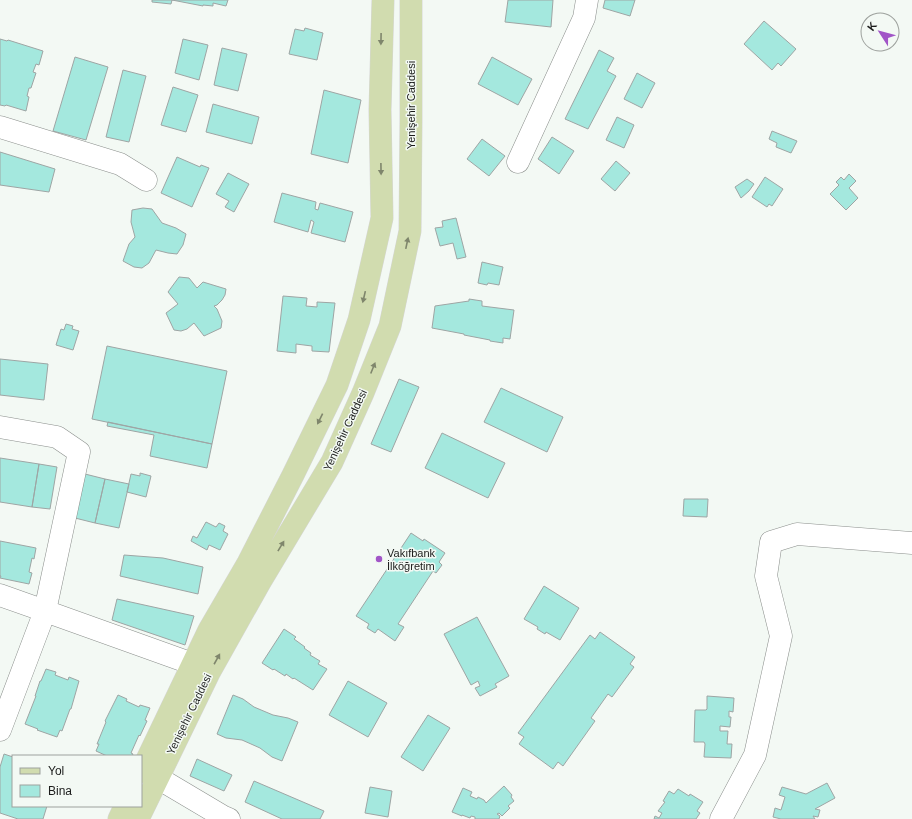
<svg xmlns="http://www.w3.org/2000/svg" width="912" height="819" font-family="Helvetica,sans-serif">
<rect width="100%" height="100%" fill="#f3f9f4"/>
<path fill="#a4e8de" stroke="#9ea5a4" d="M152,0H172L171,4L152,2Z
M172,0H228L226,6L213,3V6L203,5V6Z
M508,0H553L551,27L505,22Z
M605,0H635L630,16L603,8Z
M764,21L796,49L781,66L778,63L772,70L744,44Z
M305,28L323,33L317,60L289,54L295,29L304,31Z
M0,39L7,41L8,40L43,51L39,65L36,64L33,72L36,73L31,88H29L27,96L29,97L26,111L6,105L5,106L0,105Z
M183,39L208,45L199,80L175,73Z
M222,48L247,54L238,91L214,85Z
M599,50L614,58L607,71L616,76L588,129L565,119Z
M75,57L108,67L86,140L53,131Z
M492,57L532,79L518,105L478,84Z
M123,70L146,76L129,142L106,137Z
M637,73L655,83L642,108L624,99Z
M173,87L198,95L186,132L161,125Z
M324,90L361,100L348,163L311,154Z
M213,104L259,117L252,144L206,132Z
M617,117L634,125L624,148L606,140Z
M772,131L797,141L791,153L776,147L777,143L769,139Z
M552,137L574,151L559,174L538,159Z
M482,139L505,156L489,176L467,159Z
M0,152L55,169L49,192L0,185Z
M177,157L200,167L201,165L209,168L192,207L161,193Z
M616,161L630,173L615,191L601,179Z
M228,173L249,184L234,212L225,207L229,201L216,194Z
M849,174L856,181L849,188L858,198L846,210L830,194L839,185L836,182L841,177L844,180Z
M765,177L783,189L772,206L769,204L767,207L752,197Z
M747,179L754,184L749,191L741,198L735,187Z
M282,193L316,202L315,209L318,210L320,203L353,212L345,242L311,233L314,222L311,220L308,232L274,222Z
M143,208L152,209L162,223L176,228L186,234L183,245L177,254L168,253L156,250L149,263L142,268L134,267L123,261L129,244L135,237L131,222L132,210Z
M456,218L466,257L457,259L453,243L440,246L435,228L443,227L442,221Z
M482,262L503,267L499,285L488,283L487,285L478,283Z
M179,277L189,278L197,288L203,282L226,289L225,295L222,300L217,305L214,306L217,309L222,321L221,328L204,336L194,323L187,329L181,331L174,330L166,313L178,304L168,292Z
M283,296L307,298L306,306L317,307V302L335,303L329,352L312,351V346L296,344V353L277,351Z
M469,299L482,301V306L514,310L510,339L503,338V343L490,341V340L464,335V334L432,328L435,306L469,301Z
M66,324L73,326L72,329L79,331L73,350L56,345L61,329L64,330Z
M107,346L227,371L212,444L92,419Z
M0,359L48,364L44,400L0,395Z
M399,379L419,387L391,452L371,444Z
M501,388L563,417L547,452L484,422Z
M108,422L212,444L207,468L150,456L154,435L107,426Z
M442,433L505,463L488,498L425,468Z
M0,458L39,464L32,507L0,502Z
M39,464L57,467L50,509L32,507Z
M140,473L151,476L146,497L127,492L131,474L140,476Z
M85,474L105,479L95,523L75,518Z
M105,479L129,484L119,528L95,523Z
M684,499H708L707,517L683,516Z
M206,522L216,527L219,523L225,526L223,531L228,534L220,550L209,545L207,550L191,541L193,536L197,538Z
M411,533L423,541L424,539L445,553L439,562L442,565L436,573L433,571L398,624L404,627L395,641L378,629L375,633L367,628L369,624L356,616Z
M0,541L36,548L34,559L32,558L29,572L32,573L29,584L0,578L1,576H0Z
M124,555L163,558L203,567L198,594L120,576Z
M544,586L579,608L560,640L546,632L545,634L537,629L538,627L524,619Z
M117,599L194,616L185,645L112,620Z
M477,617L509,676L495,684L497,687L480,696L475,688L480,686L478,681L471,685L444,634Z
M284,629L296,637L294,639L305,647L304,648L311,653L310,655L320,661L318,664L327,669L313,690L294,678L293,679L286,674L285,676L274,669L273,670L262,663Z
M600,632L635,657L630,664L634,667L612,697L608,694L591,718L595,721L563,766L558,762L553,769L519,744L524,737L518,733L590,635L595,639Z
M46,669L56,672L55,675L68,680L69,677L79,681L71,709H70L62,731L60,730L57,737L37,730L38,729L25,724L36,696H35L40,681H41Z
M348,681L387,703L368,737L329,715Z
M118,695L127,699L126,701L139,707L140,705L150,708L145,720L147,721L140,736L139,735L131,753L133,754L132,756H107L96,751L99,744H97L106,722L105,721Z
M233,695L243,699L254,707L273,715L288,718L298,722L282,761L272,757L260,748L242,740L226,738L217,734Z
M707,696L734,698L733,712L729,711V717H731L730,727L720,726V731H728L727,744H732L731,758L704,757L705,744L704,742H694L695,710H706L707,709Z
M428,715L450,728L423,771L401,757Z
M4,754L13,757V806H47L43,819H18L0,813V767Z
M197,759L232,775L224,791L190,776Z
M254,781L324,811L320,819H282L245,802Z
M827,783L835,798L815,809L820,810L818,817L813,816L815,819H781L773,817L775,808L781,810L785,797L779,795L782,787L806,794Z
M504,786L512,795L511,797L514,801L508,806L510,808L502,816L499,813L497,814L500,816L499,819H475V817L471,816L470,818L462,815V816L452,812L463,788L472,792L470,796L477,799L478,797L484,800L486,803Z
M370,787L392,791L388,817L365,813Z
M678,789L689,796L690,794L703,802L697,811L700,813L696,819H654L655,816L659,818L662,813L658,811L665,802L663,801L669,791L674,794Z"/>
<g fill="none" stroke-linecap="round" stroke-linejoin="round">
<g stroke="#8b8f8c" stroke-width="23">
<path id="minor" d="M0,127L120,164L146,180
M518,162L584,18L587,0
M0,427L57,437L79,452L45,611L0,595
M0,730L45,611L193,664
M158,778L222,816L229,819
M721,819L755,755L781,636L766,576L771,542L797,534L912,543"/>
</g>
<g stroke="#d6d6d6" stroke-width="23">
<path id="major" d="M141,772L209,630L248,563L293,475L337,385L359,320L382,218L380,110L383,0
M119,819L125,806
M138,819L210,671L260,582L332,462L363,393L390,326L410,231L411,120V0"/>
</g>
<use href="#minor" stroke="#fff" stroke-width="22"/>
<use href="#major" stroke="#d1dcaf" stroke-width="22"/>
</g>
<defs><path id="oneway-solid" d="M-6-.8H1V-3.2L6.5 0L1 3.2V.8H-6Z"/></defs>
<g fill="#7f866c">
<use href="#oneway-solid" transform="translate(381 39) rotate(91)"/>
<use href="#oneway-solid" transform="translate(381 169) rotate(89)"/>
<use href="#oneway-solid" transform="translate(407 243) rotate(-78)"/>
<use href="#oneway-solid" transform="translate(364 297) rotate(103)"/>
<use href="#oneway-solid" transform="translate(373 368) rotate(-68)"/>
<use href="#oneway-solid" transform="translate(320 419) rotate(116)"/>
<use href="#oneway-solid" transform="translate(281 546) rotate(-59)"/>
<use href="#oneway-solid" transform="translate(217 659) rotate(-61)"/>
</g>
<circle fill="#a155c7" stroke="#f3f9f4" stroke-width="1.5" cx="379" cy="559" r="4"/>
<g text-anchor="middle" dominant-baseline="central" stroke-width="3" stroke-linejoin="round" paint-order="stroke">
<g font-size="11" fill="#1b1c1b" stroke="#f3f9f4">
<text transform="translate(411 105) rotate(-90)">Yenişehir Caddesi</text>
<text transform="translate(345 430) rotate(-65)">Yenişehir Caddesi</text>
<text transform="translate(189 714) rotate(-64)">Yenişehir Caddesi</text>
</g>
<g font-size="11" fill="#1b1c1b" stroke="#f3f9f4" text-anchor="start">
<text x="387" y="553">Vakıfbank<tspan x="387" dy="13">İlköğretim</tspan></text>
</g>
</g>
<rect x="12" y="755" width="130" height="52" fill="#f3f9f4" stroke="#9da19d"/>
<rect x="20" y="768" width="20" height="6" fill="#d1dcaf" stroke="#9da19d"/>
<text x="48" y="775" font-size="12" fill="#1b1c1b">Yol</text>
<rect x="20" y="785" width="20" height="12" fill="#a4e8de" stroke="#9da19d"/>
<text x="48" y="795" font-size="12" fill="#1b1c1b">Bina</text>
<g transform="translate(880 32) rotate(306)"><circle r="19" fill="#f3f9f4" stroke="#9da19d"/>
<path d="M0-3L7 15L0 10L-7 15Z" fill="#a155c7"/>
<text y="-6" font-size="11" font-weight="bold" text-anchor="middle" fill="#1b1c1b">K</text>
</g>
</svg>
